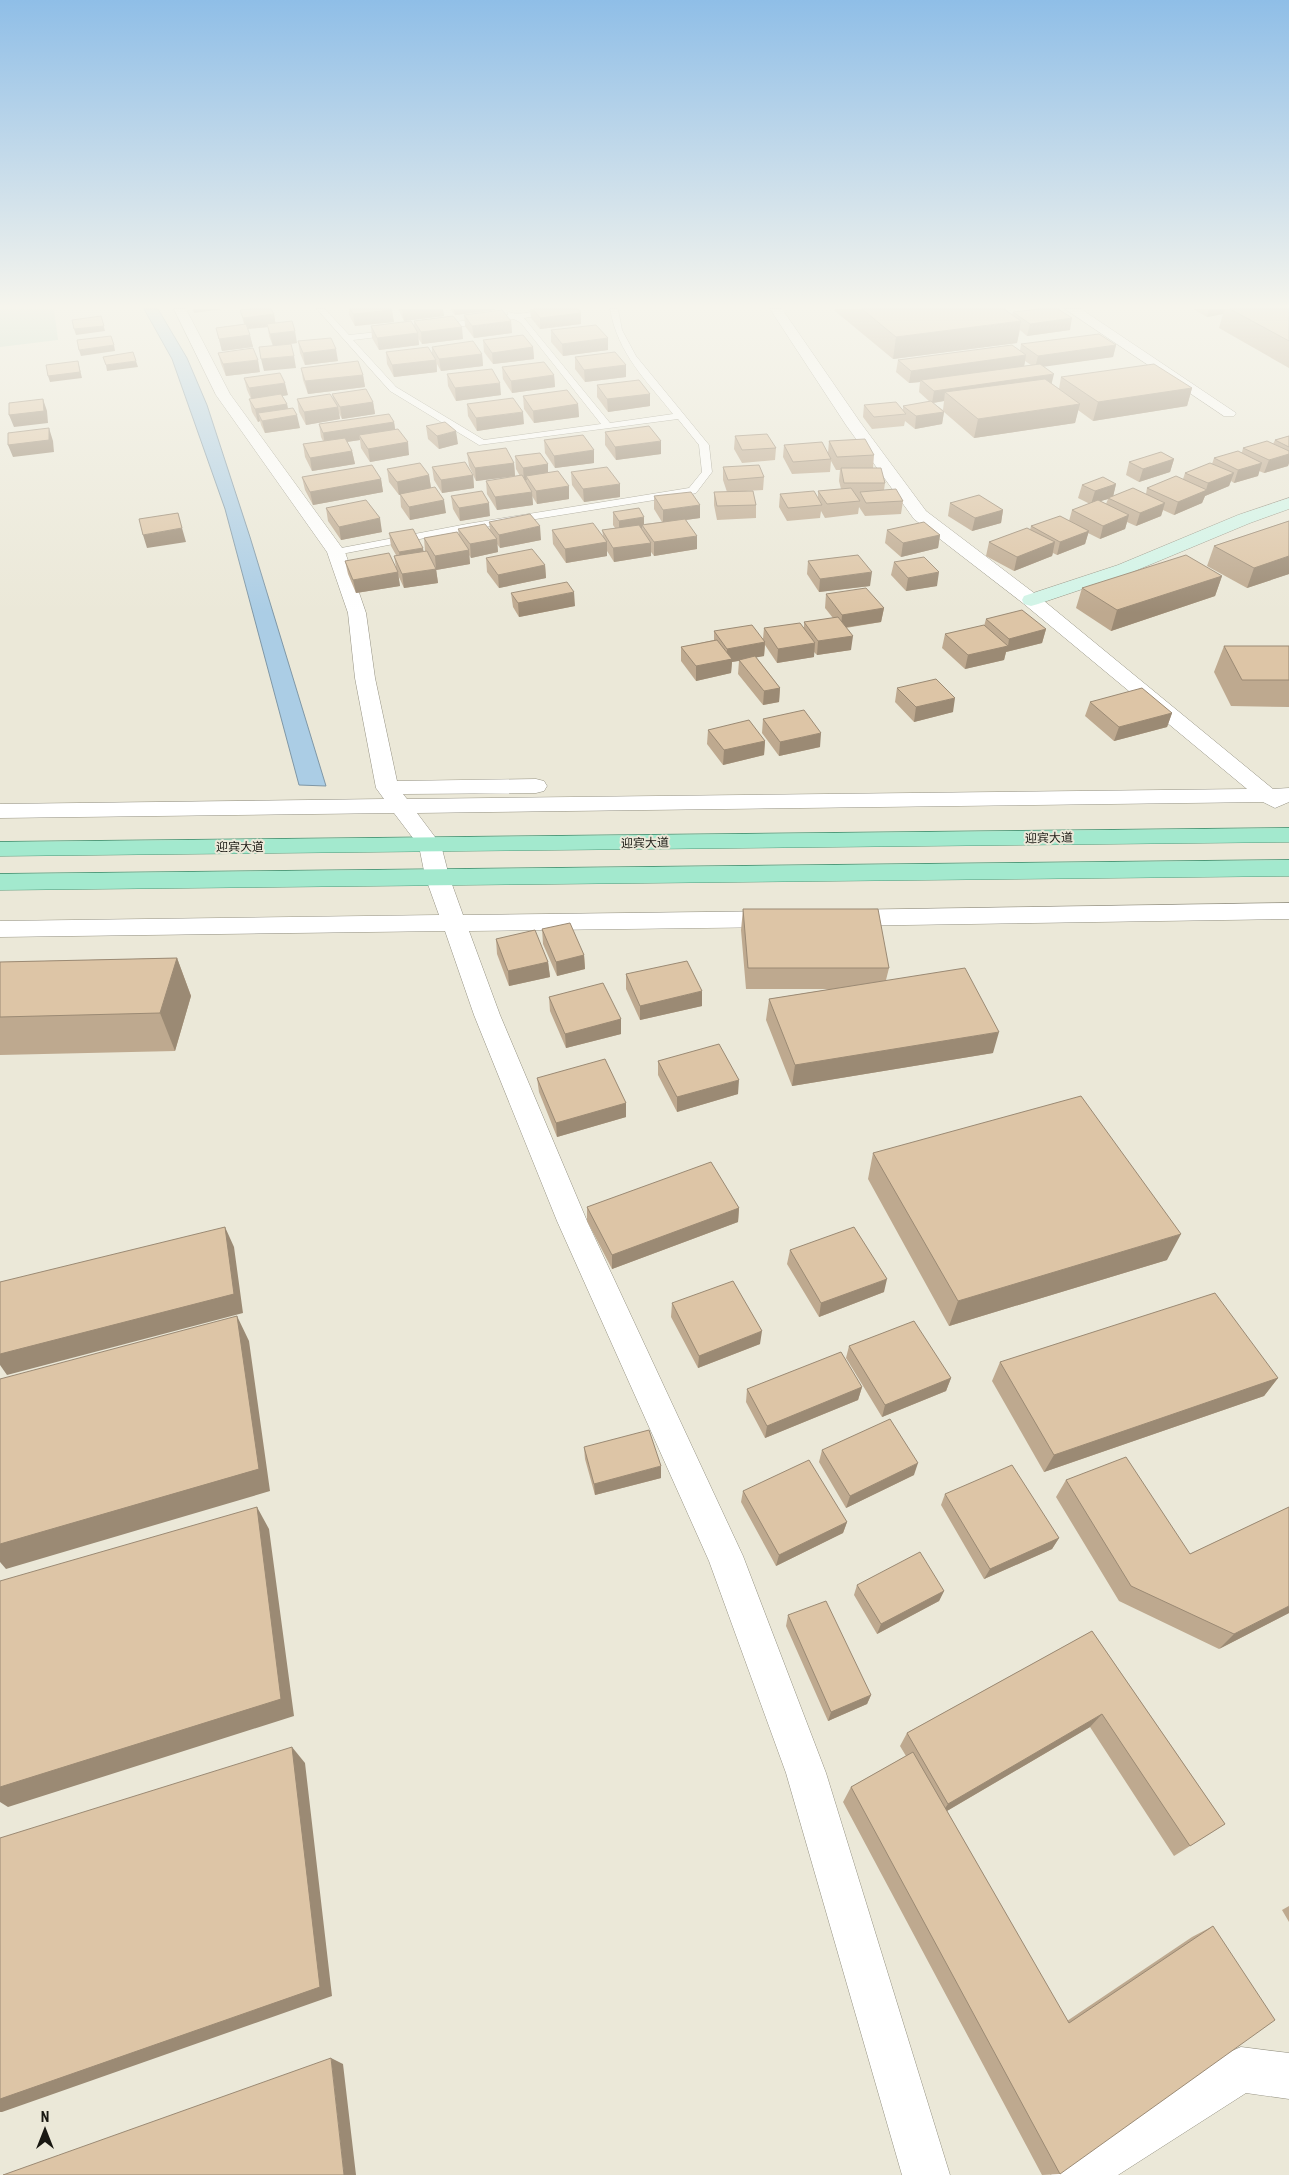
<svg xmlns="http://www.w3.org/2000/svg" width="1289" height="2175" font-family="'Roboto Condensed','Noto Sans SC',sans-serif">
<rect width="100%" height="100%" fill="#ebe8d8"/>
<path fill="#bed7c4" d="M0,309H54L58,340L0,347Z"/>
<path fill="#abcde5" stroke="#7f97a6" d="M144,309H158L187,358L207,405L250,537L326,786L299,785L225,509L172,359Z"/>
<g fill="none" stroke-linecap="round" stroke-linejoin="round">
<g stroke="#959283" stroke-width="1">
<path id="lane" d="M317,309H325L349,335L397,330V334L394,335L353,340L396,387L484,440L601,424L521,323L514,319L435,330L431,327L432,325L508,315V312L517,314L555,309H577L573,311L524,318L610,423L673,414C646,380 618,354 610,309H618L622,330L636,356L709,445L712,472L696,493L692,494L467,530L336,555L332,554L330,552L332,550L336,549L467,524L689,488L702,472L699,445L678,419L479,445L390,391Z"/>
</g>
<g stroke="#959283" stroke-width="1">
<path id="street" d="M174,309H186L230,394L345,552L366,613L375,678L397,781L536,779L544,781L547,786L544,791L536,793L403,794L407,799L1247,789L1024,604L914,519L846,425L770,309H782L860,422L926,511L1038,596L1273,789L1289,788V802L1275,808L1263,802L417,813L441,845L449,876L463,915L778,911L787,913L790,919L787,925L778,927L469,931L500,1015L587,1221L743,1556L826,1773L950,2175H902L786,1773L709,1561L557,1221L474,1015L445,931L0,937V921L439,915L425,876L419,846L394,813L0,818V804L384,799L376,788L355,678L348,613L327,552L216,395Z
M1065,309H1081L1236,413L1234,416H1224Z
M1289,903V919L841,926L832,924L829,918L832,912L841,910Z
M1241,2047L1289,2053V2099L1246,2093L1118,2175H1051L1058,2158L1225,2054Z"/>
</g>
<g stroke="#959283" stroke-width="1">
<path id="secondary" d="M1289,498V509L1250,523L1130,573L1038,604L1031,606L1024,604L1022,600L1024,596L1118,565L1238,515Z"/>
</g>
<g stroke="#4b9777" stroke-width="1">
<path id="primary" d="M1289,828V842L0,856V842Z
M1289,860V876L0,890V874Z"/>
</g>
<use href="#lane" fill="#fff" fill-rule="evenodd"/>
<use href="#street" fill="#fff" fill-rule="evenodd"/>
<use href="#secondary" fill="#d1f4e7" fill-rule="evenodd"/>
<use href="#primary" fill="#a3e9ce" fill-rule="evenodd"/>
</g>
<path fill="#bea98f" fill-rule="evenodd" d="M349,309H391L394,322L355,326L349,315Z
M398,309H443L444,316L404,321Z
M450,309H495V310L455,315Z
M530,309H578L581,313V324L540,329L531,318Z
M835,309H1004L1012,315L1013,312L1070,330L1027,336L1020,330L1017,343L893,359L835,311Z
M1193,309H1289V368L1219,328L1223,314L1207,317Z
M240,310L274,314L275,323L297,343L273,346L269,336L268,327L248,329L253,347L222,351L216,328L244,324Z
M464,315L511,321L512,333L474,338L465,326Z
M414,321L463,339L422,344L418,338L419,345L379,350L372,338L371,326L414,327Z
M551,330L608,350L563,356L551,342Z
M483,340L533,347L534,359L493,364L484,352Z
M298,341L338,361L305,365L300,353Z
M1021,344L1116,345L1113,357L1044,366L1052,384L1059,389L1061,377L1192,388L1187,406L1093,421L1078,410L1075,423L974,438L944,412L942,424L915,429L905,421L904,426L872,429L863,417L864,405L903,410V406L930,402L919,392L920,382L909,383L896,372L898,360L1020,351ZM1025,361L1031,365L1024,366ZM944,401L943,410L933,403Z
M432,347L482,354L483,366L441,371L437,364V372L394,377L387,364L386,352L432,353Z
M218,353L260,372L226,376L221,364Z
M575,357L626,365V377L585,382L575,369Z
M502,367L554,375L555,387L512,393L503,379Z
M301,368L363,375L365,387L308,394L303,380Z
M447,374L501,395L456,401L448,386Z
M244,378L288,395L282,396L287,404L288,408L300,428L265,433L261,425L260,421L258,422L252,412L249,399H251L247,390Z
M597,385L650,394V406L608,412L597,397Z
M332,394L373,402L375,414L342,419L339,413L340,419L306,425L299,412L297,399L333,400Z
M523,396L578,404L579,417L534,423L524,409Z
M467,404L524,424L477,431L468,416Z
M394,422L395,429L409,455L370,462L361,448L360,440L347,442L352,451L355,464L312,471L305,457L303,444L323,441L321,437L319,424Z
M426,426L458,444L439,449L428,439Z
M605,432L661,454L616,460L605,445Z
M735,436L776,448L775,460L742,463L734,449Z
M1289,436V463L1288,466L1264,473L1259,471L1258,476L1234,483L1231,481L1229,486L1205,496L1202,503L1174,515L1163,510L1161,516L1136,526L1127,522L1125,529L1100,539L1088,533L1085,544L1057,555L1053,553L1052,556L1014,571L986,556L989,542L1030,530L1031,526L1069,521L1072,510L1090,504L1078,498L1082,485L1116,484L1113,496L1146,494L1147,488L1183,479L1185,473L1212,464L1214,458L1242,452L1243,448L1273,444L1275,440ZM1108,499L1106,504L1100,501Z
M544,440L594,463L555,468L545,453Z
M829,441L874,455L873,468L885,483L884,490L903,501L901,514L865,516L859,507L858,514L825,518L821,511L820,518L787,521L779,507L780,494L818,498V491L841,489L839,481L840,470H836L831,461L830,472L792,474L783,457L784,445L828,453Z
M467,453L514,463L515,476L476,481L473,475L474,488L442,493L434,480L432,467L473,474L469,466Z
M515,456L548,464V472L569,499L537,504L532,496L533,505L497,510L487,494L486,481L520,476L516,469Z
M1174,459L1170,472L1139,482L1126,475L1129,462Z
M723,467L764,477L763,490L746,491L756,505V518L717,520L714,505V492H727L723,480Z
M387,469L429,475L431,488L446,513L410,520L401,507L400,494L399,495L389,482Z
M571,472L620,497L584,502L572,485Z
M302,477L381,479L383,492L313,505L305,490Z
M451,496L490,516L460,521L453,509Z
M654,496L700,518L686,520L697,549L654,556L651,552V556L614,562L607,551V556L566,563L553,544L552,530L603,536L602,530L615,528L613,525V512L644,524L662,522L654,509Z
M950,503L1003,510L1001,523L972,531L948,516Z
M326,508L382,532L341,540L328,521Z
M1289,521V574L1247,588L1207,566L1214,546Z
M489,522L541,540L500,548L497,544L498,552L471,558L469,555L470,564L436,570V569L438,583L404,588L398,575L400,586L356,593L348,574L345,561L396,567L394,556L396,555L391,546L389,533L424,551H425L424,538L459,535L458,529L490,530Z
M887,530L940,535L938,548L901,557L885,543Z
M486,558L545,565L546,578L499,588L487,572Z
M808,561L870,586L819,592L807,574Z
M894,562L937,586L906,591L891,575Z
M1222,576L1215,596L1111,631L1076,608L1082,588Z
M511,593L575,606L519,617L513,607Z
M826,594L884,608L881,622L846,628L851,650L817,655L814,652V657L777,663L765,645L764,656L756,657L780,688L779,702L763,705L738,674L739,661L732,662L731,673L696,681L681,661V647L714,640V631L763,639L764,628L804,627V622L833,618L825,608Z
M986,619L1046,629L1042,643L1006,652L1004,660L965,669L942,648L945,634L984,626Z
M1224,646H1289V707L1231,706L1214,672Z
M897,688L953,712L914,722L895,702Z
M1090,702L1172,713L1167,727L1114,741L1085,716Z
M763,719L820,747L779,756L762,733Z
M708,730L765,741L764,755L723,765L707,744Z
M743,909L889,968L886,980L993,1053L792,1086L766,1020L769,999L831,989H746L741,930Z
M542,929L584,955L585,969L557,976L543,944Z
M496,939L548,962L550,977L509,986L497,954Z
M177,958L191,996L175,1051L0,1055V962Z
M626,974L702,1006L640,1020L626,989Z
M549,997L621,1019V1034L566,1048L550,1011Z
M658,1061L738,1094L677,1112L658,1075Z
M537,1078L626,1103V1117L557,1137L539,1092Z
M873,1153L1167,1260L949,1326L868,1179Z
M587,1207L739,1208L738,1222L612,1269L587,1221Z
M790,1250L884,1292L819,1317L787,1264Z
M672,1303L760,1344L698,1368L671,1317Z
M849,1346L951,1378L946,1391L882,1417L846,1358Z
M1000,1362L1278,1378L1264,1396L1044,1472L992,1381Z
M862,1387L858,1400L765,1438L746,1402L747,1389Z
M584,1447L661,1478L595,1495L585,1459Z
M822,1450L914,1475L846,1508L819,1462Z
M1066,1480L1190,1554L1289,1507V1613L1219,1649L1119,1601L1056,1497Z
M743,1491L847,1522L843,1533L776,1566L741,1502Z
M945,1494L1059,1538L1052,1549L984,1579L941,1505Z
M857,1585L944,1591L939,1601L877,1634L854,1595Z
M788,1615L871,1695L867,1704L828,1721L786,1626Z
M1092,1631L1225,1824L1174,1856L1090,1727L947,1811L1067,2021L1192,1937L1213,1926L1060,2174L1042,2175L843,1802L851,1787L906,1756L900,1746L907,1733Z
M1289,1906V1922L1282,1910Z"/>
<path fill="#9b8a74" d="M193,309H223L194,313Z
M402,309H443L444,316L404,321Z
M454,309H495V310L455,315Z
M1209,309H1225L1223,314L1207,317Z
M392,310L394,322L355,326L353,314Z
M581,313V324L540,329V318Z
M274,314L276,326L267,324L268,327L246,329L243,318Z
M101,316L105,331L76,335L74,329Z
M1072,318L1070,330L1027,336L1030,324Z
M511,321L512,333L474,338L472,326Z
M1021,321L1017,343L893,359L896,337Z
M462,327L463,339L422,344L421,332Z
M295,331L297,343L273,346L270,334Z
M418,333L419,345L379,350L377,338Z
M250,335L253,347L222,351L219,339Z
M608,338V350L563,356L562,344Z
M114,345L115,351L81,356L79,350Z
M1116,345L1113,357L1035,368L1038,356Z
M533,347L534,359L493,364L492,353Z
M336,349L338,361L305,365L303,353Z
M482,354L483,366L441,371L439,359Z
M1026,355L1024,367L921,380L920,382L909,383L911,371Z
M294,356L296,368L264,371L261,359Z
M258,360L260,372L226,376L223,364Z
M436,360L437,372L394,377L392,365Z
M78,361L82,378L50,382L48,376Z
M136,361L138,367L107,371L106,365Z
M626,365V377L585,382L584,370Z
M1054,374L1051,386L945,392L944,401L932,403L934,391Z
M363,375L365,387L308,394L305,381Z
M554,375L555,387L512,393L511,381Z
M285,383L288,395L252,401L249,388Z
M500,383L501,395L456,401L455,388Z
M1192,388L1187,406L1093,421L1098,402Z
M650,394V406L608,412L607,399Z
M43,399L47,411L48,423L14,427L9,415Z
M373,402L375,414L342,419L340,407Z
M287,404L289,416L258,413L260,421L258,422L255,409Z
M578,404L579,417L534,423L533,411Z
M1080,404L1075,423L974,438L978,419Z
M338,407L340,419L306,425L304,412Z
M523,412L524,424L477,431L476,418Z
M944,412L942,424L915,429L916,416Z
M297,415L300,428L265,433L262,421Z
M394,422L396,435H359L360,440L325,445L323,433Z
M49,428L53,441L54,452L13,457L8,445Z
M456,431L458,444L439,449L437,436Z
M661,441V454L616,460L615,447Z
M408,442L409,455L370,462L368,449Z
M594,450V463L555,468L554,456Z
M352,451L355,464L312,471L310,458Z
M1289,454V463L1288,466L1264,473L1269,460Z
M1174,459L1170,472L1139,482L1143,469Z
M514,463L515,476L476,481L475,468Z
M1262,463L1258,476L1234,483L1238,470Z
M548,464V477L526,476L527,480L524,481L523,468Z
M1234,473L1229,486L1205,496L1202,503L1174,515L1178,502L1206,490L1208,483Z
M429,475L431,488L399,495L397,482Z
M473,475L474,488L442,493L441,480Z
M381,479L383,492L313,505L310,492Z
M620,484V497L584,502L583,489Z
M1116,484L1113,497L1108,498V499L1091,504L1095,491Z
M569,486V499L537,504L536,491Z
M532,492L533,505L497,510L495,497Z
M444,500L446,513L410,520L409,507Z
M489,503L490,516L460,521L459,508Z
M1165,503L1161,516L1136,526L1140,513Z
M700,505V518L663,523V510Z
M1003,510L1001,523L972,531L975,518Z
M1129,515L1125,529L1100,539L1103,526Z
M644,517V528L642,525V531L619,534V521Z
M380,518L382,532L341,540L339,527Z
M540,526L541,540L500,548L499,535Z
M182,528L186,542L147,548L143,535Z
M1089,531L1085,544L1057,555L1060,542Z
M940,535L938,548L901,557L903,543Z
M697,536V549L654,556V542Z
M497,539L498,552L471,558L470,544Z
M607,542V556L566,563L565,549Z
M1055,542L1052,556L1014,571L1017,557Z
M651,543V556L614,562L613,548Z
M423,548L425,562L401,566L399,552Z
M469,550L470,564L436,570L435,556Z
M1289,556V574L1247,588L1254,568Z
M545,565L546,578L499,588L498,575Z
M436,569L438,583L404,588L402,574Z
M398,572L400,586L356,593L353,580Z
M872,572L870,586L819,592L820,579Z
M939,572L937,586L906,591L908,578Z
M1222,576L1215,596L1111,631L1117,610Z
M574,592L575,606L519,617L518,603Z
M884,608L881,622L841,628L842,615Z
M1046,629L1042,643L1006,652L1004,660L965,669L968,655L1008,646L1009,639Z
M853,636L851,650L817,655L818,641Z
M765,642L764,656L732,662L731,673L696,681V666L726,660L727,649Z
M815,643L814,657L777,663L778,649Z
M780,688L779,702L763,705L764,691Z
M955,698L953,712L914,722L916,707Z
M1172,713L1167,727L1114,741L1119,727Z
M821,733L820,747L779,756L780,742Z
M765,741L764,755L723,765L724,750Z
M584,955L585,969L557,976L556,962Z
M177,958L191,996L175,1051L160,1013Z
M548,962L550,977L509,986L508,971Z
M702,991V1006L640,1020V1006Z
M621,1019V1034L566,1048L565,1034Z
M999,1032L993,1053L792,1086L795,1065Z
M739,1080L738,1094L677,1112V1097Z
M626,1103V1117L557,1137L556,1123Z
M739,1208L738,1222L612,1269V1255Z
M225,1227L234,1247L243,1313L7,1375L0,1365V1354Z
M1181,1234L1167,1260L949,1326L958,1301Z
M887,1279L884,1292L819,1317L821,1303Z
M237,1316L249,1341L270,1491L6,1569L0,1562V1544Z
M762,1331L760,1344L698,1368L699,1356Z
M951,1378L946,1391L882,1417L885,1405Z
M1278,1378L1264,1396L1044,1472L1054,1455Z
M862,1387L858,1400L765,1438L767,1426Z
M918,1463L914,1475L846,1508L850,1496Z
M661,1466V1478L595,1495L594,1484Z
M257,1507L269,1529L294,1716L8,1807L0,1802V1787Z
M847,1522L843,1533L776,1566L779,1555Z
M1059,1538L1052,1549L984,1579L990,1569Z
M944,1591L939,1601L877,1634L881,1624Z
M1289,1606V1613L1219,1649L1234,1634Z
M871,1695L867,1704L828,1721L831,1712Z
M1102,1714L1090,1727L940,1815L948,1804Z
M292,1747L305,1763L332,1996L2,2112H0V2099Z
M331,2058L343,2064L356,2175H344Z"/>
<path fill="#ddc5a6" stroke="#9b8a74" d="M254,309H271L274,314L243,318L240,310Z
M350,309H391L392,310L353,314Z
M533,309H578L581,313L540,318Z
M862,309H1004L1021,321L896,337Z
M1040,309H1058L1072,318L1030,324L1013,312Z
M1230,309H1289V341Z
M502,310L511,321L472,326L464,315Z
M101,316L104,326L74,329L72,320Z
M453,316L462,327L421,332L414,321Z
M292,321L295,331L270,334L267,324Z
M411,321L418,333L377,338L371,326Z
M246,324L250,335L219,339L216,328Z
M596,325L608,338L562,344L551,330Z
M1099,334L1116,345L1038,356L1021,344Z
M523,335L533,347L492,353L483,340Z
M111,336L114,345L79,350L77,340Z
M331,338L336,349L303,353L298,341Z
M473,341L482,354L439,359L432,347Z
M291,344L294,356L261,359L259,347Z
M1012,345L1026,355L911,371L898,360Z
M428,347L436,360L392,365L386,352Z
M253,348L258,360L223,364L218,353Z
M133,352L136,361L106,365L103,357Z
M615,352L626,365L584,370L575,357Z
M78,361L80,372L48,376L46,365Z
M358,361L363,375L305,381L301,368Z
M544,362L554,375L511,381L502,367Z
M1040,364L1054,374L934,391L921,380Z
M1154,364L1192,388L1098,402L1061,377Z
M492,369L500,383L455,388L447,374Z
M280,373L285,383L249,388L244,378Z
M1045,379L1080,404L978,419L945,392Z
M639,380L650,394L607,399L597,385Z
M366,389L373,402L340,407L332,394Z
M567,390L578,404L533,411L523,396Z
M281,394L287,404L255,409L249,399Z
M330,394L338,407L304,412L297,399Z
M513,398L523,412L476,418L467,404Z
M43,399L44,411L9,415V403Z
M931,401L944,412L916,416L903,406Z
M896,402L906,414L874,417L864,405Z
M293,408L297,415L262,421L258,413Z
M389,414L394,422L323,433L319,424Z
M445,422L456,431L437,436L426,426Z
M649,426L661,441L615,447L605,432Z
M49,428V440L8,445V433Z
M398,429L408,442L368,449L359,435Z
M767,434L776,448L742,450L735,436Z
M583,435L594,450L554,456L544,440Z
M1289,436V447L1275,440Z
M345,438L352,451L310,458L303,444Z
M865,439L874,455L837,457L829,441Z
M1267,441L1289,451V454L1269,460L1243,448Z
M822,442L831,459L793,462L784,445Z
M506,448L514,463L475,468L467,453Z
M1238,451L1262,463L1238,470L1214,458Z
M1161,452L1174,459L1143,469L1129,462Z
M540,453L548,464L523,468L515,456Z
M465,462L473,475L441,480L432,467Z
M420,463L429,475L397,482L387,469Z
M1210,463L1234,473L1208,483L1185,473Z
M372,465L381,479L310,492L302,477Z
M759,465L764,477L728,480L723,467Z
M607,467L620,484L583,489L571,472Z
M841,468H881L885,483H844Z
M558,471L569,486L536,491L526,476Z
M522,475L532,492L495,497L486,481Z
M1176,476L1207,490L1178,502L1147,488Z
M1103,477L1116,484L1095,491L1082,485Z
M435,487L444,500L409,507L400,494Z
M851,488L860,501L827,504L818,491Z
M1133,488L1165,503L1140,513L1108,498Z
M896,489L903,501L866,503L860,492Z
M482,491L489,503L459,508L451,496Z
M753,491L756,505L717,506L714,492Z
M814,491L822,505L788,508L780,494Z
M691,492L700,505L663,510L654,496Z
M979,495L1003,510L975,518L950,503Z
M366,500L380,518L339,527L326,508Z
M1098,500L1129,515L1103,526L1072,510Z
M639,508L644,517L619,521L613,512Z
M178,513L182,528L143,535L139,519Z
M530,514L540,526L499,535L489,522Z
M1060,516L1089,531L1060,542L1031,526Z
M685,519L697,536L654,542L642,525Z
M1289,521V556L1254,568L1214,546Z
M924,522L940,535L903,543L887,530Z
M593,523L607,542L565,549L552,530Z
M485,524L497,539L470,544L458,529Z
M639,525L651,543L613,548L602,530Z
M1027,528L1055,542L1017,557L989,542Z
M413,529L423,548L399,552L389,533Z
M457,532L469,550L435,556L424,538Z
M532,549L545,565L498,575L486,558Z
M427,551L436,569L402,574L394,556Z
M389,553L398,572L353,580L345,561Z
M858,555L872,572L820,579L808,561Z
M1186,555L1222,576L1117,610L1082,588Z
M924,557L939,572L908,578L894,562Z
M567,582L574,592L518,603L511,593Z
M866,588L884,608L842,615L826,594Z
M1022,610L1046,629L1009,639L986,619Z
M838,617L853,636L818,641L804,622Z
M800,623L815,643L778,649L764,628Z
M752,625L765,642L727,649L714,631Z
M984,625L1008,646L968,655L945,634Z
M717,640L732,659L696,666L681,647Z
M1224,646H1289V680H1242Z
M755,656L780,688L764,691L739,660Z
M936,679L955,698L916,707L897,688Z
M1142,688L1172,713L1119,727L1090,702Z
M804,710L821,733L780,742L763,719Z
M749,720L765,741L724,750L708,730Z
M743,909H878L889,968H748Z
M570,923L584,955L556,962L542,929Z
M535,930L548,962L508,971L496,939Z
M177,958L160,1013L0,1017V962Z
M687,961L702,991L640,1006L626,974Z
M965,968L999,1032L795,1065L769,999Z
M603,983L621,1019L565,1034L549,997Z
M719,1044L739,1080L677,1097L658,1061Z
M605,1059L626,1103L556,1123L537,1078Z
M1081,1096L1181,1234L958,1301L873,1153Z
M711,1162L739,1208L612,1255L587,1207Z
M225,1227L234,1294L0,1354V1282Z
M854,1227L887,1279L821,1303L790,1250Z
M733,1281L762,1331L699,1356L672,1303Z
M1215,1293L1278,1378L1054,1455L1000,1362Z
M237,1316L259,1469L0,1544V1379Z
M914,1321L951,1378L885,1405L849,1346Z
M841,1352L862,1387L767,1426L747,1389Z
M890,1419L918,1463L850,1496L822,1450Z
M649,1430L661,1466L594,1484L584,1447Z
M1126,1457L1190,1554L1289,1507V1606L1234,1634L1131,1586L1066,1480Z
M809,1460L847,1522L779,1555L743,1491Z
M1012,1465L1059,1538L990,1569L945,1494Z
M257,1507L281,1699L0,1787V1581Z
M920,1552L944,1591L881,1624L857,1585Z
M826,1601L871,1695L831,1712L788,1615Z
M1092,1631L1225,1824L1190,1846L1102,1714L948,1804L907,1733Z
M292,1747L320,1987L0,2099V1838Z
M913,1752L1069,2023L1213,1926L1275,2020L1060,2174L851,1787Z
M331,2058L344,2175H3Z"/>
<linearGradient id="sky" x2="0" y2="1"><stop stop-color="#8fbee7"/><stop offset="0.5" stop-color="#f6f5ed"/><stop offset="1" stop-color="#f6f5ed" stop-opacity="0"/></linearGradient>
<rect width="1289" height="613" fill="url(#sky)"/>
<g text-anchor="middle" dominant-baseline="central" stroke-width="4" stroke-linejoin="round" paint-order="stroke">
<g font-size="12" fill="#191812" stroke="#ebe8d8">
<text transform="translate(1049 838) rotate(-1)">迎宾大道</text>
<text transform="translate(645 843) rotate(-1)">迎宾大道</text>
<text x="240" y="847">迎宾大道</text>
</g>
</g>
<g transform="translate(45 2130)" stroke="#ebe8d8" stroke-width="4" paint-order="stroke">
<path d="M0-4L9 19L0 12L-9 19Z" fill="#191812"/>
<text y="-8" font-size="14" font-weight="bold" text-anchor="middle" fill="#191812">N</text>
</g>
</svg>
